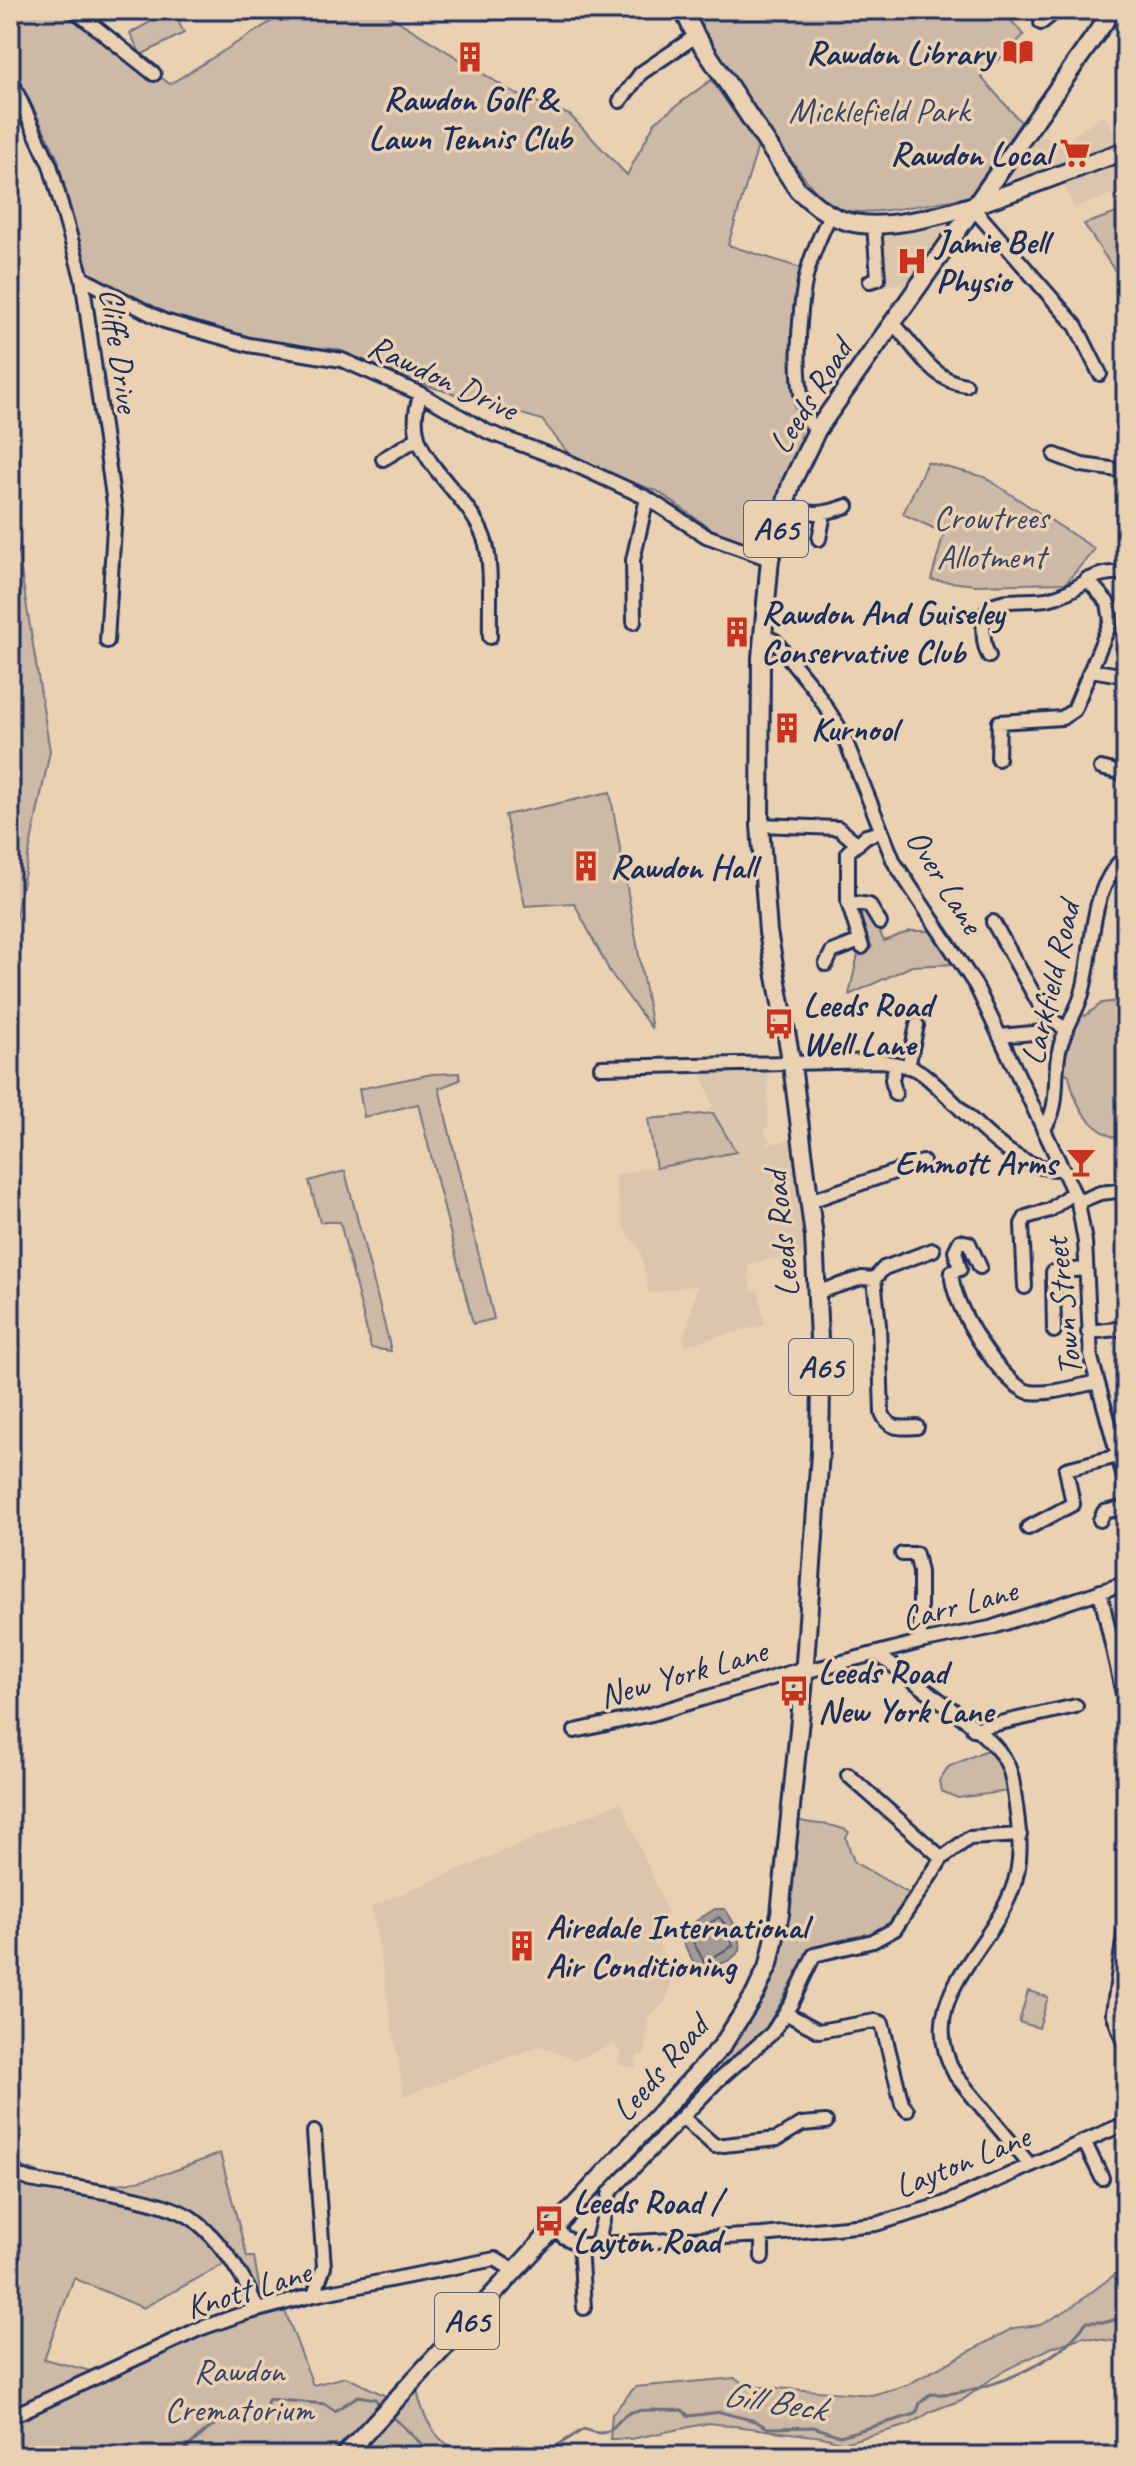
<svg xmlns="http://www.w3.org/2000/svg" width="1136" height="2466" font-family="Caveat,sans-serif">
<rect width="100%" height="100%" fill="#ead1b2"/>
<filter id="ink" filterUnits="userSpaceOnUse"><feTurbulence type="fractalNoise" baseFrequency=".0125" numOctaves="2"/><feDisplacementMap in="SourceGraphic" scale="16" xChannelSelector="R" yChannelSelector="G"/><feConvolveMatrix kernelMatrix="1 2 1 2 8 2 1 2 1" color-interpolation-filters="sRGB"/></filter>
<g filter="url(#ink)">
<path fill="#dbc5ac" d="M1102,115L1126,144V164L1119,166L1126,189L1074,208L1063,181L967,211L907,290L900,283L886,286L877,233L904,228L993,186L1035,132L1060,146Z
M700,1068L765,1069L768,1073V1127L764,1130L770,1141L763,1146L793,1139L807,1259L798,1255L747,1264L751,1291L759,1290L764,1325L685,1345L684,1336L698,1285L649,1293L640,1250L623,1226L614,1175L735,1152L710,1108L713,1106Z
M621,1802L668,1914L653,1929L673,1979L665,2002L648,2017L645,2055H637L636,2068L618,2065L621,2053L614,2044L575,2060L540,2046L404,2096L372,1906Z"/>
<path fill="#ccb9a6" stroke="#747482" stroke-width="2" d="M10,10H69L170,84L290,10H380L516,94L570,115L627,175L655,122L711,80L758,146L728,245L801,268L793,363L801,439L762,550L711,529L657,491L576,463L542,420L428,386L336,349L258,345L165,317L84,275L58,159L10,60Z
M173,10L184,33L141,55L130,33Z
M690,10H1002L1024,35L981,77L1021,122L969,197C941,201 858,220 835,208C805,194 715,46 690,10Z
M1126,210V288L1084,224Z
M927,462L984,477L1095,549L1066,583L976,585L931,580L944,533L903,514Z
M10,502L50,751L10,945Z
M610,792L652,1029L610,972L574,903L525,906L505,815Z
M858,906L871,913L884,941L910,931H930L954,964L912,966L849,995L858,954L872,947L855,908Z
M1126,1000V1142C1091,1131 1076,1111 1069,1075L1061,1070L1064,1048L1081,1014L1085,1016L1102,1003Z
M459,1073L460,1080L439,1088L494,1319L473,1324L418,1104L364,1117L359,1089L432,1074Z
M713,1113L736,1152L656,1168L648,1119Z
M345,1171L388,1338L391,1351L371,1348L340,1222H320L309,1181Z
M989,1749L1004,1770L1009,1791L958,1798L941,1791L939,1781L948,1767Z
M798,1820C816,1826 833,1822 849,1832L846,1838L854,1862L910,1894C873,1956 863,1927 809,1952L767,2027L723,2068L717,2060L780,1942L791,1895Z
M1028,1991L1048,1997L1039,2028L1019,2022Z
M220,2153L247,2257H254L262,2302L228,2262L143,2308L74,2278L44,2359L110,2376L212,2330L285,2311L313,2385L346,2377L386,2396L417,2390C422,2413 435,2448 464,2449C470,2449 476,2445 483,2446C504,2447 523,2448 545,2446L552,2456H10V2161C92,2200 140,2186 220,2153Z
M1126,2249V2301L1117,2310L1126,2324V2343L1083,2337L1053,2347L1001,2372L964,2399L932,2411L909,2425L843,2443L823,2437L709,2423L631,2439H610L612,2414L635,2387L735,2378L748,2386L872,2395L907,2385L1013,2328L1040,2325L1072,2307L1122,2269Z"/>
<path fill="#a39995" stroke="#6d6f7f" stroke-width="2" d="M715,1909H725C734,1923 742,1934 740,1951L730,1960L703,1971L696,1966L680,1938L682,1930Z"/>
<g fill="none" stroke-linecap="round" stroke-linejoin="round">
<path stroke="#515974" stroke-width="2" d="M719,1917L728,1928L733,1946L704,1962L690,1936Z"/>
<path stroke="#6d6f7f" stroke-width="3" d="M392,2416L432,2454L468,2456
M179,2456C186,2448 218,2419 228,2417C241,2415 250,2424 264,2416L268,2399L325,2404L335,2411L358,2396L375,2399L379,2404
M506,2456H523
M540,2456L584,2429C616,2443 613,2416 635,2411C645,2409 670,2411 682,2410L689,2416L720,2412L755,2421L768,2428L814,2427L840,2436L916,2414L920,2403L931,2394C977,2397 1062,2363 1086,2322H1107L1126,2316"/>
<g stroke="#1b2f5e" stroke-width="18">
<path id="minor" d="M74,10L154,74
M1041,23L1056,11
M10,78L50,165L82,278L115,511L107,641
M620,101L641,73L696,36
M973,208L1076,326L1100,374
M82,278L164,321L249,345L342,360L421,394L488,432L569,462L647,498L706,536L770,559
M870,281L878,279L874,225
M893,323C916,347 932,381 966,385
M421,394C396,456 464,484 484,538C493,562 489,609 490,637
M817,430C789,412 799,303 807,273C812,253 821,234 830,215
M1055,455L1082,465L1126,471
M383,459L415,440
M784,504C807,516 823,515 847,506
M819,539L824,514
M634,622L633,560L647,498
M762,635L775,641L815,690L842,732L894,862L976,986L1078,1202L1085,1242L1091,1358L1126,1485
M989,656C983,646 980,617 989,608C1001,596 1034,603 1051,598C1084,590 1086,570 1126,573
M1091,670L1126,676
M998,759L999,722L1062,718L1074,710L1111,621L1108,603L1087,579
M1101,768L1126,774
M760,825L838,828L858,844
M848,902L869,905L880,923
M993,922L1046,1016L1067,1030
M862,947L848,902V852L866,836L882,832
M826,964L832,952L860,941
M1000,1036L1044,1032
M601,1067L882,1061C895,1064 912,1065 923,1074C961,1103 1007,1172 1062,1169
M908,1067L917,1025
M895,1094L892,1079L896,1064
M1043,1129C1061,1109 1053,1076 1059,1051C1063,1031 1076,1014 1082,994C1096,944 1086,894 1126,855
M810,1201L923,1162
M1078,1202L1100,1193L1126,1190
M980,1267L969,1243L960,1241L955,1251L960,1269L952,1272C948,1299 1002,1387 1030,1392C1051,1395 1077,1386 1097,1382
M874,1279L879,1325L882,1413C889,1430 901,1428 917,1427
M1025,1287L1022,1224L1026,1217L1050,1210L1073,1192
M818,1292L862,1278L874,1279L884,1268L933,1250
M1054,1331L1053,1272L1085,1269
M1088,1332L1126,1328
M1100,1520L1104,1512L1126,1507
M1028,1528L1073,1504L1066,1469L1118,1456
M902,1554H916L920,1572V1642
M1100,1591L1125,1703
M878,1654C911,1682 977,1722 1001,1754C1013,1769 1013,1787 1016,1806C1020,1835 1023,1862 1012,1890C987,1956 912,2000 956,2076L1029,2164
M804,1672L920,1642L990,1628L1126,1583
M973,1729L1076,1706
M575,1731L652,1714L805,1668
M848,1775L942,1858
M1126,1920L1113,2013L1126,2048
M785,2013L819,2031L875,2021L882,2023L902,2104L907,2110
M682,2117L715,2146L777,2139L802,2124L826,2122
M1084,2141L1102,2178
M10,2172L30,2180C71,2188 161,2196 193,2219C221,2240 245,2278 258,2310
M555,2226L564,2237L580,2245L762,2235L876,2224L943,2204L1126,2123
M762,2235V2257
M597,2244L610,2192L717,2081L772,2033L791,2004L814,1955L873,1941L895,1929L942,1858L969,1838L1020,1835
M580,2245L584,2308
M314,2295L324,2267L314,2132
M10,2417L199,2329L239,2315L314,2295L495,2259L513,2270"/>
</g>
<g stroke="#1b2f5e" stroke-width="22">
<path id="major" d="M683,10L696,36L798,190C814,204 828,217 849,222C917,239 1057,172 1126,151
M344,2456L722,2046L755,1994L769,1964L780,1914L803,1690L820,1453L821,1380L814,1237L792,1065L768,932L760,825L761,658L770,559L791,484L817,430L1113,10"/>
</g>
<use href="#minor" stroke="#ead1b2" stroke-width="12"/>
<use href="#major" stroke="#ead1b2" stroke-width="16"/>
</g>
</g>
<defs>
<g id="library-bare" transform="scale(2.4)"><path d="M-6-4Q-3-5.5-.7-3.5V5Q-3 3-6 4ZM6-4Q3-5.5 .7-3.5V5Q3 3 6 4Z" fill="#c8321e" stroke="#ead1b2" stroke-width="2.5" paint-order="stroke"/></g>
<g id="building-bare" transform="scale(2.4)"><path d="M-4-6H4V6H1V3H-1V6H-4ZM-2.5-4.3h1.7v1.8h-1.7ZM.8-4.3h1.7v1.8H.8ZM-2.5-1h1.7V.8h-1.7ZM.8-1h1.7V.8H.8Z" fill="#c8321e" stroke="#ead1b2" stroke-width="2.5" paint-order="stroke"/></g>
<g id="supermarket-bare" transform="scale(2.4)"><path d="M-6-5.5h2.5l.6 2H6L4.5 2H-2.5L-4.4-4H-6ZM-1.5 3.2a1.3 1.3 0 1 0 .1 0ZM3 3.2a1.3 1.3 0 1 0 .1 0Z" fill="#c8321e" stroke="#ead1b2" stroke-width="2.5" paint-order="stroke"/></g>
<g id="hospital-bare" transform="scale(2.4)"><path d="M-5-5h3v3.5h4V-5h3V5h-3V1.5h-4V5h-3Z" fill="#c8321e" stroke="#ead1b2" stroke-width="2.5" paint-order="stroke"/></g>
<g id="bus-bare" transform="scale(2.4)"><path d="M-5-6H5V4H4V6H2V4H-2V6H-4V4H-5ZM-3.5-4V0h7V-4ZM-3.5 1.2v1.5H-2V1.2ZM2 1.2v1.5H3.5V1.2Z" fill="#c8321e" stroke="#ead1b2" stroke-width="2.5" paint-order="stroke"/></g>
<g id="bar-bare" transform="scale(2.4)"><path d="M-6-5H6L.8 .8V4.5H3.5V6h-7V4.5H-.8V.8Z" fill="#c8321e" stroke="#ead1b2" stroke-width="2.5" paint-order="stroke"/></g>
</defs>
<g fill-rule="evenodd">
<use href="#library-bare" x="1018" y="52"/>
<use href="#building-bare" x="470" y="57"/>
<use href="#supermarket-bare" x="1075" y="153"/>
<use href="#hospital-bare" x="912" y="261"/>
<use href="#building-bare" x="737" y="632"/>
<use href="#building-bare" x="787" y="728"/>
<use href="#building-bare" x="586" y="866"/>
<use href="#bus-bare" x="779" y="1024"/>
<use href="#bar-bare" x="1081" y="1162"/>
<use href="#bus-bare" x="794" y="1691"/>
<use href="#building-bare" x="522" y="1946"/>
<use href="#bus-bare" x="549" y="2221"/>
</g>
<g text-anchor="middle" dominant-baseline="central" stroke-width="7" stroke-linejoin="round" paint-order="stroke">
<g fill="#ead1b2" stroke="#596077" stroke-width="2">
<rect x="744" y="501" width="64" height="56" rx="6"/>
<rect x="789" y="1339" width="64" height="56" rx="6"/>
<rect x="435" y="2293" width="64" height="56" rx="6"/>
</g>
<g font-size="32" font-weight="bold" fill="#1b2f5e">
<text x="776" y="529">A65</text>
<text x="821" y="1367">A65</text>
<text x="467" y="2321">A65</text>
</g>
<g font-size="34" font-weight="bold" fill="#1b2f5e" stroke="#ead1b2" text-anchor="start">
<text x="994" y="52" text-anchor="end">Rawdon Library</text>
<text x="470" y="98" text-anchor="middle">Rawdon Golf &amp;<tspan x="470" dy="39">Lawn Tennis Club</tspan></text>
<text x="1051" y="153" text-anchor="end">Rawdon Local</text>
<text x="936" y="241">Jamie Bell<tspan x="936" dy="39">Physio</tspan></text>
<text x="761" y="612">Rawdon And Guiseley<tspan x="761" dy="39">Conservative Club</tspan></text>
<text x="811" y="728">Kurnool</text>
<text x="610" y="866">Rawdon Hall</text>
<text x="803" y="1004">Leeds Road<tspan x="803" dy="39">Well Lane</tspan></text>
<text x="1057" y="1162" text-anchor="end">Emmott Arms</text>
<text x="818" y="1671">Leeds Road<tspan x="818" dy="39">New York Lane</tspan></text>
<text x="546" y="1926">Airedale International<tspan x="546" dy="39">Air Conditioning</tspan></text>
<text x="573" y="2201">Leeds Road /<tspan x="573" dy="39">Layton Road</tspan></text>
</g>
<g font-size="34" fill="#364469" stroke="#ead1b2">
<text x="879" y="110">Micklefield Park</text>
<text x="991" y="517">Crowtrees<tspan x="991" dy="39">Allotment</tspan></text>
<text x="239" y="2370">Rawdon<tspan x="239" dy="39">Crematorium</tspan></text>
</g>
<g font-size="34" fill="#1b2f5e" stroke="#ead1b2">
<text transform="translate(120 350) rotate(82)">Cliffe Drive</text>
<text transform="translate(443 377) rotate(25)">Rawdon Drive</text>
<text transform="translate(810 396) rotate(-58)">Leeds Road</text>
<text transform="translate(945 881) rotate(58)">Over Lane</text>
<text transform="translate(1050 983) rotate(-77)">Larkfield Road</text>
<text transform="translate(781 1234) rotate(-96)">Leeds Road</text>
<text transform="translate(1063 1307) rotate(-96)">Town Street</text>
<text transform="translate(959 1604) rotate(-15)">Carr Lane</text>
<text transform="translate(683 1673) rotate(-16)">New York Lane</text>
<text transform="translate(660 2068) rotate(-49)">Leeds Road</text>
<text transform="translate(962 2161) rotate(-22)">Layton Lane</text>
<text transform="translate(248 2289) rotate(-17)">Knott Lane</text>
</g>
<g font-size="36" font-style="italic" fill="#364469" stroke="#ead1b2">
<text transform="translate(774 2401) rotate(9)">Gill Beck</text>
</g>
</g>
<rect width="1136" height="2466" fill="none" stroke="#ead1b2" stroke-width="40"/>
<rect x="20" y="20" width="1096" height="2426" fill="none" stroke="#1b2f5e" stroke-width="3" filter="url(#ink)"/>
</svg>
